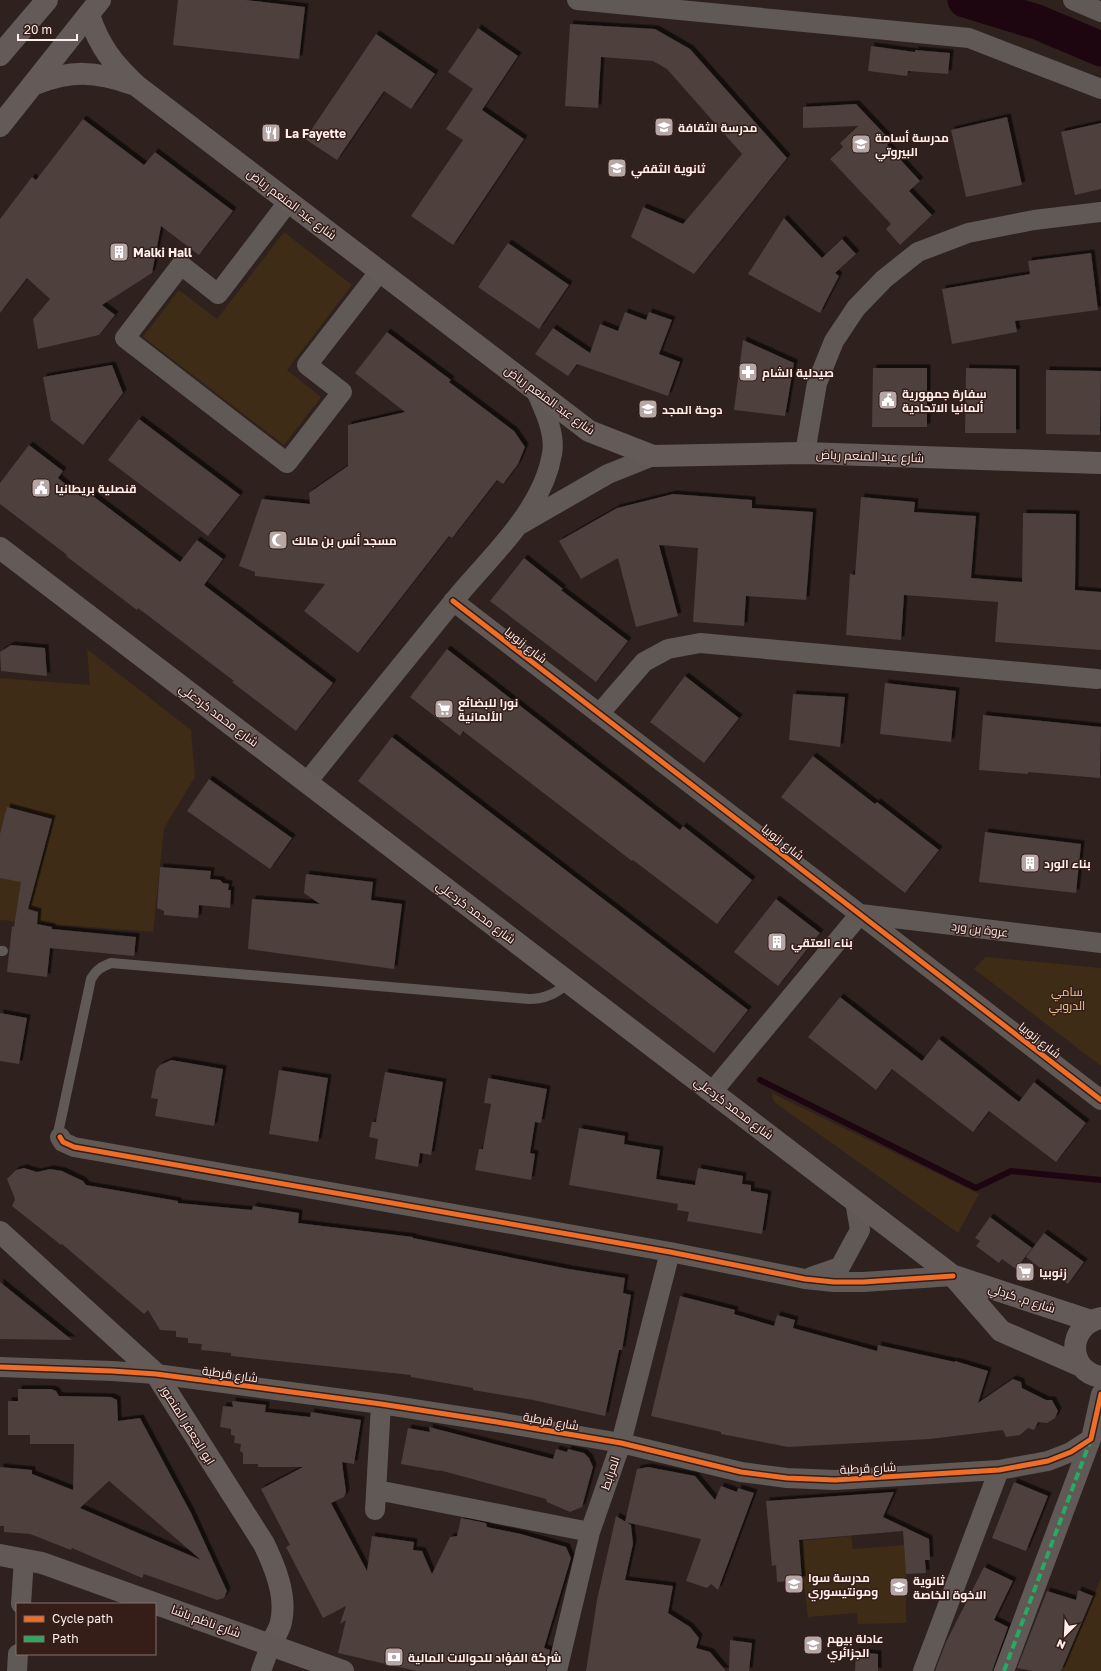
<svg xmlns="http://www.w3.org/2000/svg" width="1101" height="1671" font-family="'Golos Text',Cairo,sans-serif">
<defs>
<filter id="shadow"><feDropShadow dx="3.5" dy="-3.5" stdDeviation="0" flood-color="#0009"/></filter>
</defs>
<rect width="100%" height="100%" fill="#2f211e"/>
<path fill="#3e2c17" d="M284,232L352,285L287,370L321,397L284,445L143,337L179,290L217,319Z
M87,649L191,730L195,777L164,828L153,932L0,920V678L90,685Z
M986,957L1101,968V1066L974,969Z
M772,1093L979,1194L958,1233L774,1102Z
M851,1536L853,1549L904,1545L906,1574V1623L858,1624L857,1613L808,1617L799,1541Z
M1101,1578V1671H1061Z"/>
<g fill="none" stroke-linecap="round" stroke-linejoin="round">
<path stroke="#1d0610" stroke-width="6" d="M760,1080L976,1188L1011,1171L1101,1180"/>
<path stroke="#1d0610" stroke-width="35" d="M965,0L1037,22L1101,49"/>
</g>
<path fill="#4d3f3e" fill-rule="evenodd" filter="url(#shadow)" d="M178,0H246L305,7L299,59L173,45Z
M570,24L655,29L690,49L787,158L694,274L631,237L643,207L683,224L742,154L667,69L653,61L601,57L598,108L565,106Z
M478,28L518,56L482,110L524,139L453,245L411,216L463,140L446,129L473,89L448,72Z
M376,34L435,74L411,109L384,91L337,160L305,139Z
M871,46L915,52V50L950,53L948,74L908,71L907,76L868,71Z
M856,104L891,141L887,145L920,181L909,191L932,215L900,245L886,229L891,224L830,159L843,147L840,143L858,126L803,128V107Z
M1007,117L1022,185L966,197L951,130Z
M83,119L144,165L155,152L233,211L199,255L161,226L152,273L102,305L115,315L99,335L38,349L33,319L50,299L27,278L0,313V219L32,177L36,180Z
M1101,123V189L1075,195L1061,132Z
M784,218L822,258L842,239L856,254L835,273L839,276L820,313L748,274Z
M508,243L569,285L539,329L478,287Z
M1091,253L1098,310L1015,321L1017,332L952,344L942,289L1030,274L1028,261Z
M625,312L646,320L649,312L672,320L659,354L680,362L668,396L577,364L568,376L535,354L553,328L590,353L600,324L618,331Z
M387,332L451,380L449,382L514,431L525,447L518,464L503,484L497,480L452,538L449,536L358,653L304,611L325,584L255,576V572L239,566L262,499L310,504L309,493L348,466V425L405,412L355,373Z
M743,340L794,363L785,416L734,410Z
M112,365L123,393L83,445L51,420L43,377Z
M873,368H927V427H872Z
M966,368L1016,369V433H965Z
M1046,370L1101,371L1100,435L1046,434Z
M139,419L240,495L208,536L108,460Z
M29,445L63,471L58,478L80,496L85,490L180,562L197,540L223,559L204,585L333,683L296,731L232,682L234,681L138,608L137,610L66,556L67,555L0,504V483Z
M673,494L752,500V508L813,512L806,600L746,596L744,626L693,622L698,548L659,545L678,616L636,627L618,558L581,579L559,541L617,508Z
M861,497L915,502L914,512L976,516L971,578L1022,582L1023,513L1076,514L1075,590L1101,592V650L995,642L998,602L904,595L901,640L846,635L850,574L855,575Z
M524,558L563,589L561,590L628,641L596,682L490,601Z
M11,645L45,648L47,676L1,671L0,652Z
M447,649L680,830L683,826L752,880L717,924L633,860L632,861L463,731L460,736L410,697Z
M685,676L739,718L704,763L650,722Z
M885,683L956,691L951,742L880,734Z
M793,694L845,697L840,747L789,740Z
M983,715L1101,727L1100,778L1028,772V774L979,770Z
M392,737L748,1010L714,1053L358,781Z
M813,756L875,804L877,802L939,850L905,893L781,797Z
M209,779L292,838L270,869L187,811Z
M7,807L52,819L28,909L38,912L37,924L52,927V929L136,937L134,956L50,948L47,977L7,972L12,926L14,927L21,882L0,878V834Z
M985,832L1081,844L1076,893L979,882Z
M160,867L211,871L210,879L220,880L223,883L229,884L228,890H231L230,908L199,905L198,918L164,915V911L157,908Z
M306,874L373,882L371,900L402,904L394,969L248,949L252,899L320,904L304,893Z
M776,899L820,933L778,986L734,952Z
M840,997L922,1061L939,1039L1019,1102L1034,1082L1086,1123L1056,1162L989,1111L973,1132L892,1069L876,1090L808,1037Z
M0,1013L27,1018L19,1064L0,1061Z
M171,1060L223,1069L214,1126L155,1116L158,1099L151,1098L156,1070L160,1065Z
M279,1070L328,1078L318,1142L269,1134Z
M385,1072L443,1082L431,1155L420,1153L418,1167L375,1159L378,1139L369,1137L372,1122H376Z
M488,1078L547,1089L541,1123L535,1122L530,1153L535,1154L531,1180L475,1170L479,1149H483L491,1104L484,1103Z
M579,1128L625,1136L624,1144L660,1150L656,1179L695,1185L698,1168L743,1176L742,1184L751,1185V1191L768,1194L762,1234L687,1221L689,1212L677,1210L678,1204L569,1185Z
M24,1168L37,1172L50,1169L62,1171L83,1181L86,1185L178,1201V1203L252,1210L253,1206L299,1213L298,1223L413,1237V1238L569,1269L625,1278L623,1293L631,1295L622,1350H619L605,1416L533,1400L473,1390V1388L411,1377V1375L231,1356V1353L201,1350L202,1344L188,1343V1338L176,1337V1331L160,1330L148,1310L144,1314L62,1244L61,1245L12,1206L15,1199L7,1179L16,1170Z
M990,1217L1032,1248L1016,1269L1002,1259L999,1263L976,1246L980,1241L975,1238Z
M1044,1233L1084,1262L1068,1284L1054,1274L1052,1277L1026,1257Z
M0,1282L72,1340L0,1339Z
M680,1296L735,1310L734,1314L774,1326L777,1315L795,1320L793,1328L877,1351L878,1345L955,1362V1361L988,1371L978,1403L1013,1379L1021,1382L1022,1388L1046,1400H1052L1058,1411L1055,1418L1047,1423L1038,1422L1034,1430L1028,1428L1020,1435L1006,1437L1003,1430L930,1439L788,1447L721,1434V1432L651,1416Z
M18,1389H51L56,1391L59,1396L111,1397L117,1400L118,1421L140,1418L191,1513L227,1591L224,1598L217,1600L144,1574L142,1578L72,1548L71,1550L30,1534L4,1532V1526H0V1467L32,1470V1474L73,1490L74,1444H30V1435H8V1401H18ZM109,1481L201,1560L80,1508Z
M232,1401L266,1405L265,1412L310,1417L311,1412L361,1420L354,1464L342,1462L346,1492L344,1497L331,1503L367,1571L372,1536L414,1542L413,1550L422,1551L432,1574L450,1537L457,1536L461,1518L486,1523L487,1527L521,1534L566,1547L571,1558L544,1648L550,1650L546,1671H416L338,1653L346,1620L340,1624L346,1606L323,1618L286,1547L290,1545L261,1489L303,1467H258V1464H243V1453L240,1451L241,1444L234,1443L235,1436L231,1435V1429L220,1427L223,1406L233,1407Z
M429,1427L553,1459L556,1449L567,1452L568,1449L584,1453L589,1458L593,1467L582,1507L570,1512L547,1502L546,1499L439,1470V1471L401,1464L408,1428L430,1432Z
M648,1467L695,1476L715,1500L721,1486L737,1492L738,1488L754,1493L718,1590L711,1584L707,1588L686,1581L701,1539L625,1522L637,1469Z
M1014,1482L1048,1496L1026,1551L992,1538Z
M894,1492L883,1517L929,1539L930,1560H925L926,1573L906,1574L903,1531L799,1540L802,1580L777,1582L776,1565L772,1566L766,1501Z
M616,1516L631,1525L633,1544L625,1580L673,1586L668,1613L690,1627L699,1638L696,1648L710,1652L726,1671H586L597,1600Z
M984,1567L1013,1581L994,1620L1008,1627L992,1671H935L946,1642Z
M1078,1590L1093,1596L1061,1671H1032L1017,1668L1047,1591L1076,1600Z
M730,1640L752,1643L749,1671H729Z
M856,1652L878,1654V1671H855Z"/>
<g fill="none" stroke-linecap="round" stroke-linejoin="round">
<path stroke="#605956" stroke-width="10" d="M0,951H3
M60,1137L58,1133L91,979C96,970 101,967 111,963L529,999C545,999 557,994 568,982"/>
<path stroke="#605956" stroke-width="20" d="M577,0L969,38L1101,89
M1073,0L1101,12
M289,201L218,294L181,265L125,338L287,463L342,392L307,365L380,271
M805,453L817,383L834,341L856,308L884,279L918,252L968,233L1034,220L1101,212
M521,524L608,474L653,456
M453,601L1101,1100
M599,714L644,662L668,649L700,643L1097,679
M307,782C355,722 403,663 452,603C487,559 542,513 552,454C556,433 544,410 536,391
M712,1092L860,914L1101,943
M60,1137L63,1142L74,1147L670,1252L805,1279L834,1282H863L953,1276
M811,1277L840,1267L860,1230L855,1201
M0,1367L112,1371L156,1374L381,1404L497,1422L621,1443L741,1472L787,1478L835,1480L999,1470L1048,1461L1071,1452L1091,1439
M377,1490L590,1532
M375,1510L381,1404
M21,1604L24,1559
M17,1671L18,1654
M261,1671L271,1644
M557,1671L590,1532L621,1443L670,1252
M923,1671L999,1470
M1004,1671L1091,1439L1101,1394"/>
<path stroke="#645b58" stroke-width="22" d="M89,15C99,46 113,64 137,86L589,431L653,456L805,453L1101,463
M0,55L47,0
M35,84C71,70 96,71 132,84
M0,126L100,0
M0,548L953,1276L1001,1331L1081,1366
M0,1232L156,1374L264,1544C275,1567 287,1596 281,1622C280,1629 274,1637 271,1644
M954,1276L1091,1321
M1101,1318C1067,1325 1066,1371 1101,1377"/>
<path stroke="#625855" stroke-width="22" d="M0,1555L42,1563L343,1671"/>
<path stroke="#26ab63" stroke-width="4" stroke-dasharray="8 4" stroke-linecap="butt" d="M1004,1671L1091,1439"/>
<g stroke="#351d18" stroke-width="8">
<path id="cycleway" d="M453,601L1101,1100
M60,1137L63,1142L74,1147L670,1252L805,1279L834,1282H863L953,1276
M0,1367L112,1371L156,1374L381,1404L497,1422L621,1443L741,1472L787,1478L835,1480L999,1470L1048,1461L1071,1452L1091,1439L1101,1394"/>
</g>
<use href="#cycleway" stroke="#ee6e29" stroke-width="5"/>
</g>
<defs>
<g id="school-square" transform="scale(1)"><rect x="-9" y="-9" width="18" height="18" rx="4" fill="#b6a7a5" stroke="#351d18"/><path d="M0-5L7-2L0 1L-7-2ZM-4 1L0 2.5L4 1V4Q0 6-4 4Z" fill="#fff"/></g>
<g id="restaurant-square" transform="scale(1)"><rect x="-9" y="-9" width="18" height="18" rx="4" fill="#b6a7a5" stroke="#351d18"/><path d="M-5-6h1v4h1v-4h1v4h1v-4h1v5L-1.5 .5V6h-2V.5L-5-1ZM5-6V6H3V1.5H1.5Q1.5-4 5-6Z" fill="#fff"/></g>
<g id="building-square" transform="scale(1)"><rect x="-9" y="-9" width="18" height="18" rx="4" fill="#b6a7a5" stroke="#351d18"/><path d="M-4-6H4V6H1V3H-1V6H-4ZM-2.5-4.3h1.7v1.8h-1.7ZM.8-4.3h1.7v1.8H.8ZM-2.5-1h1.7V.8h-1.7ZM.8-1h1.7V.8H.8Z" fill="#fff"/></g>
<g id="pharmacy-square" transform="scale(1)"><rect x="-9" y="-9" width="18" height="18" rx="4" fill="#b6a7a5" stroke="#351d18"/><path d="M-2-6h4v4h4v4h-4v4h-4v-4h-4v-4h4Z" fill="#fff"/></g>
<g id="civic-square" transform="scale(1)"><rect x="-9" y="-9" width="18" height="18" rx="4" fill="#b6a7a5" stroke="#351d18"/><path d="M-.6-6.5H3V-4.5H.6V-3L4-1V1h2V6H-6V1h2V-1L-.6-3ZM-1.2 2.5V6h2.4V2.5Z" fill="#fff"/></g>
<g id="mosque-square" transform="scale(1)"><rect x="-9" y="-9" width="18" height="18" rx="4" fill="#b6a7a5" stroke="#351d18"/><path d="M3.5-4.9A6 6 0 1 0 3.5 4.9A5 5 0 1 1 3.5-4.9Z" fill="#fff"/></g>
<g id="supermarket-square" transform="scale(1)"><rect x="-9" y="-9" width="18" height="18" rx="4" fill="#b6a7a5" stroke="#351d18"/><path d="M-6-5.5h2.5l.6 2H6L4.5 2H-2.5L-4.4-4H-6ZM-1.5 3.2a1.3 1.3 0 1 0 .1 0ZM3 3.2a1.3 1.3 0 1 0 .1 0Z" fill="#fff"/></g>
<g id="bank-square" transform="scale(1)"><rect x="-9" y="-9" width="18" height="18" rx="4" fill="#b6a7a5" stroke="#351d18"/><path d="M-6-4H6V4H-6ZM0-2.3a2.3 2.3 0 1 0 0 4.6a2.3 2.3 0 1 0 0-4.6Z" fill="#fff"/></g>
</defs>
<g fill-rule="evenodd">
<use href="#school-square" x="664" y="127"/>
<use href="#restaurant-square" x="271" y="133"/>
<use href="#school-square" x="861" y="144"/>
<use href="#school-square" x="617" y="168"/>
<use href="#building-square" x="119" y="252"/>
<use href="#pharmacy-square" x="748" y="372"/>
<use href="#civic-square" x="888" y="400"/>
<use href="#school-square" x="648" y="409"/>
<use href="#civic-square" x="41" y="488"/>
<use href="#mosque-square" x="278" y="540"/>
<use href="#supermarket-square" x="444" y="709"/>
<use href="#building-square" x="1030" y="863"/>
<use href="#building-square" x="777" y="942"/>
<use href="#supermarket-square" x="1025" y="1272"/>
<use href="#school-square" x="794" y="1584"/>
<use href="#school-square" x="899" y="1587"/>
<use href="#school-square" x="813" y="1645"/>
<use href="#bank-square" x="394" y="1657"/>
</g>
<g text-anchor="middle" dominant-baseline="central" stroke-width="3" stroke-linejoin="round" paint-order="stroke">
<g font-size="12" font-weight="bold" fill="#feefed" stroke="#351d18" text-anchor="start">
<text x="678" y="127">مدرسة الثقافة</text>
<text x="285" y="133">La Fayette</text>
<text x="875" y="137">مدرسة أسامة<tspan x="875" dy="14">البيروتي</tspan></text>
<text x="631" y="168">ثانوية الثقفي</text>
<text x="133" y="252">Malki Hall</text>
<text x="762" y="372">صيدلية الشام</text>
<text x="902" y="393">سفارة جمهورية<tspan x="902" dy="14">ألمانيا الاتحادية</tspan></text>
<text x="662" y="409">دوحة المجد</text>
<text x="55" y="488">قنصلية بريطانيا</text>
<text x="292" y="540">مسجد أنس بن مالك</text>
<text x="458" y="702">نورا للبضائع<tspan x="458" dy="14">الألمانية</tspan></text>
<text x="1044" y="863">بناء الورد</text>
<text x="791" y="942">بناء العتقي</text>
<text x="1039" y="1272">زنوبيا</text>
<text x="808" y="1577">مدرسة سوا<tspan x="808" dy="14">ومونتيسوري</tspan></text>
<text x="913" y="1580">ثانوية<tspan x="913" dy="14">الاخوة الخاصة</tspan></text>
<text x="827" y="1638">عادلة بيهم<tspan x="827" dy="14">الجزائري</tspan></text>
<text x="408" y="1657">شركة الفؤاد للحوالات المالية</text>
</g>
<g font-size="12" fill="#feefed" stroke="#351d18">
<text transform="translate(292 204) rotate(37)">شارع عبد المنعم رياض</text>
<text transform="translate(550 400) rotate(36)">شارع عبد المنعم رياض</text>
<text transform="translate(870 456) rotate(2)">شارع عبد المنعم رياض</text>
<text transform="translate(526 645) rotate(38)">شارع زنوبيا</text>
<text transform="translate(219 715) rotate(37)">شارع محمد كردعلي</text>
<text transform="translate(783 842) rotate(38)">شارع زنوبيا</text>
<text transform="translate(476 912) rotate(37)">شارع محمد كردعلي</text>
<text transform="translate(980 929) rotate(7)">عروة بن ورد</text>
<text transform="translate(1040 1040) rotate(38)">شارع زنوبيا</text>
<text transform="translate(734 1108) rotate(37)">شارع محمد كردعلي</text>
<text transform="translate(1022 1298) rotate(18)">شارع م. كردلي</text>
<text transform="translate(230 1374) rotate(8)">شارع قرطبة</text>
<text transform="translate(551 1421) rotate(10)">شارع قرطبة</text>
<text transform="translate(188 1425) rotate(58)">ابو الجعفر المنصور</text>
<text transform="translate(868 1468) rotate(-3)">شارع قرطبة</text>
<text transform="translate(610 1473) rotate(-71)">المرابط</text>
<text transform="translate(206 1621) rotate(20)">شارع ناظم باشا</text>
</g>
<g font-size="12" fill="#f1c895" stroke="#351d18">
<text x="1067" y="991">سامي<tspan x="1067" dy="14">الدروبي</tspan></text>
</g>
</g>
<rect x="16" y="1603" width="140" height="52" fill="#351d18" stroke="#85716d"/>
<rect x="24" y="1616" width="20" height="6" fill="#ee6e29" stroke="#85716d"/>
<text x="52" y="1623" font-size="12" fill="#feefed">Cycle path</text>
<rect x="24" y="1636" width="20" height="6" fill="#26ab63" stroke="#85716d"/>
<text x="52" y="1643" font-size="12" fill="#feefed">Path</text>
<g transform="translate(1065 1635) rotate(204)" stroke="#351d18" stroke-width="3" paint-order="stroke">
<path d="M0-3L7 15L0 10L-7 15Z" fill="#feefed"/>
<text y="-6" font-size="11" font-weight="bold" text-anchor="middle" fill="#feefed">N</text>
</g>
<path d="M18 34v6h59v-6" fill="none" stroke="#feefed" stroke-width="2"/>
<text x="24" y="34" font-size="12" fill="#feefed" stroke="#351d18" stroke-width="3" paint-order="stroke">20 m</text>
</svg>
